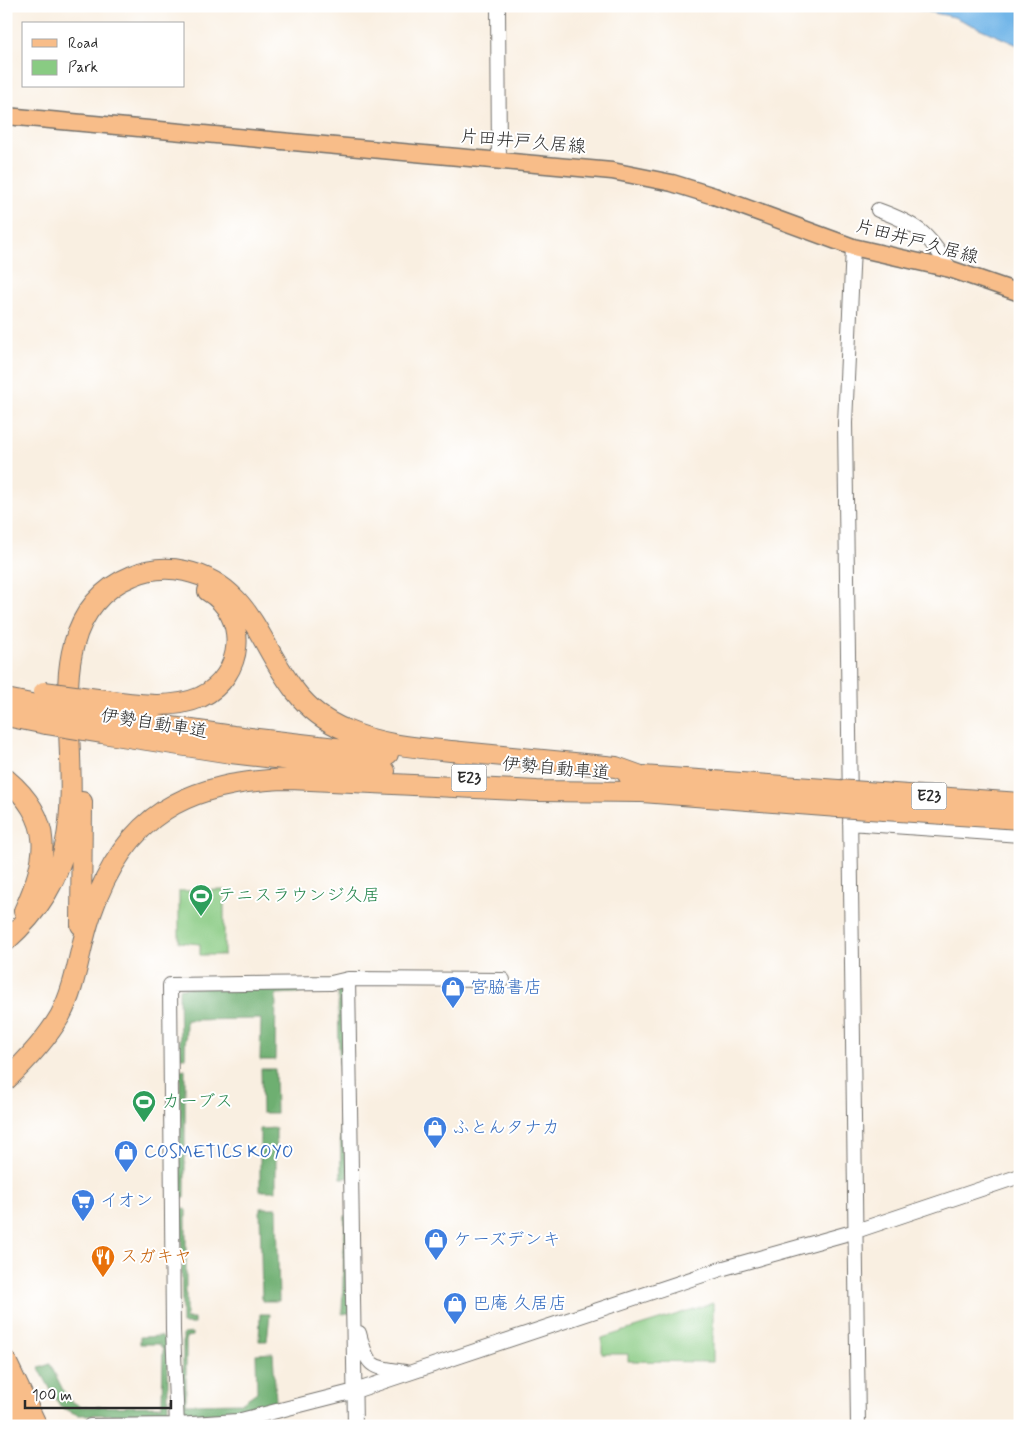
<svg xmlns="http://www.w3.org/2000/svg" width="1026" height="1432" font-family="Mynerve,'Klee One',sans-serif">
<rect width="100%" height="100%" fill="#fff"/>
<filter id="ink" filterUnits="userSpaceOnUse"><feTurbulence type="fractalNoise" baseFrequency=".02" numOctaves="2"/><feDisplacementMap in="SourceGraphic" scale="10" xChannelSelector="R" yChannelSelector="G"/><feConvolveMatrix kernelMatrix="1 2 1 2 8 2 1 2 1" color-interpolation-filters="sRGB"/></filter>
<filter id="wash" filterUnits="userSpaceOnUse"><feTurbulence type="fractalNoise" baseFrequency=".0096" numOctaves="4" result="noise"/><feDisplacementMap in="SourceGraphic" scale="20" xChannelSelector="R" yChannelSelector="G"/><feGaussianBlur stdDeviation="1.12" result="paint"/><feColorMatrix in="noise" values="0 0 0 0 0 0 0 0 0 0 0 0 0 0 0 0 0 1.4 0 .05"/><feComposite in="paint" operator="in"/></filter>
<g filter="url(#wash)">
<rect width="100%" height="100%" fill="#f9efe1"/>
<path fill="#89cb83" stroke="#5a7b57" d="M224,890V955H200V944L179,942V891Z
M713,1303V1362L628,1361V1354H602V1338Z"/>
<path fill="#6eaf71" stroke="#4c6d4e" d="M346,984L349,1178H341L338,991L276,994L275,1060H260L261,1019L186,1020L185,1058H180L179,988Z
M185,1069V1198H180V1070Z
M261,1069H275L276,1113H262Z
M276,1128V1191H260V1129Z
M260,1208H277L279,1301H262Z
M181,1209H186V1319H194V1324H182Z
M350,1215V1313L342,1314L345,1216Z
M260,1314H270L267,1341H259Z
M193,1333V1336L186,1337V1404L241,1403L257,1392L256,1354L273,1353L276,1401L238,1413L182,1415L183,1334Z
M162,1336L168,1342V1414L78,1415L60,1407L39,1368L50,1364L67,1398L81,1407L162,1406L163,1349L159,1344H140V1337Z"/>
<path fill="#72b6e8" stroke="#4e708a" d="M901,6H1020V46L954,17Z"/>
</g>
<g filter="url(#ink)">
<g fill="none" stroke-linecap="round" stroke-linejoin="round">
<g stroke="#73706b" stroke-width="16">
<path id="minor" d="M498,6L499,160
M878,210C917,224 928,233 950,269
M853,247L845,423L858,1426
M850,823L1020,835
M348,979L355,1426
M359,1333C368,1368 370,1367 405,1372
M90,1426L177,1425L237,1421L355,1391L724,1268L856,1231L1020,1176
M177,1426L173,1330L170,985L331,983L348,979L503,980"/>
</g>
<g stroke="#73706b" stroke-width="19">
<path id="major" d="M6,116L612,171L672,183L714,196L853,247L950,269L1020,293"/>
</g>
<g stroke="#73706b" stroke-width="22">
<path id="highway" d="M6,699L46,707
M105,700C135,704 172,710 201,697C244,676 250,616 208,591
M6,716L46,724
M102,717L233,736L388,754
M102,733L231,753L385,771
M628,775L838,790
M6,779C55,820 48,859 24,911
M629,791L838,807
M81,925L82,802
M6,941C76,878 73,819 69,731C68,702 66,673 74,644C82,613 102,588 132,576C148,569 167,567 185,571C251,585 259,646 296,692C309,709 326,722 346,730C382,746 422,748 461,752C512,757 564,762 616,767L641,776
M6,1080C26,1061 46,1040 60,1016C77,985 79,948 91,914C125,814 188,781 290,779L537,791L640,792
M6,1361L37,1426
M6,1397L21,1426"/>
</g>
<use href="#minor" stroke="#fff" stroke-width="14"/>
<use href="#major" stroke="#f8bd89" stroke-width="16"/>
<use href="#highway" stroke="#f8bd89" stroke-width="20"/>
<g stroke="#73706b" stroke-width="22" stroke-linecap="butt">
<path id="highway-bridge" d="M44,692L105,700
M46,707L102,717
M46,724L102,733
M838,790L1020,803
M838,807L1020,819"/>
</g>
<use href="#highway-bridge" stroke="#f8bd89" stroke-width="20"/>
</g>
</g>
<defs>
<g id="stadium-pin" transform="scale(1.25)"><path d="M0 17L-7.5 6A9.5 9.5 0 1 1 7.5 6Z" fill="#2e9e5b" stroke="#fff"/><path d="M0-5a6.5 5 0 1 0 0 10a6.5 5 0 1 0 0-10ZM-3.5-1.8h7v3.6h-7Z" fill="#fff"/></g>
<g id="shop-pin" transform="scale(1.25)"><path d="M0 17L-7.5 6A9.5 9.5 0 1 1 7.5 6Z" fill="#3f7fe0" stroke="#fff"/><path d="M-5-2.5h2.3a2.7 3.5 0 0 1 5.4 0H5L5.5 6h-11ZM-1.5-2.5h3a1.5 2.3 0 0 0-3 0Z" fill="#fff"/></g>
<g id="supermarket-pin" transform="scale(1.25)"><path d="M0 17L-7.5 6A9.5 9.5 0 1 1 7.5 6Z" fill="#3f7fe0" stroke="#fff"/><path d="M-6-5.5h2.5l.6 2H6L4.5 2H-2.5L-4.4-4H-6ZM-1.5 3.2a1.3 1.3 0 1 0 .1 0ZM3 3.2a1.3 1.3 0 1 0 .1 0Z" fill="#fff"/></g>
<g id="restaurant-pin" transform="scale(1.25)"><path d="M0 17L-7.5 6A9.5 9.5 0 1 1 7.5 6Z" fill="#e8710a" stroke="#fff"/><path d="M-5-6h1v4h1v-4h1v4h1v-4h1v5L-1.5 .5V6h-2V.5L-5-1ZM5-6V6H3V1.5H1.5Q1.5-4 5-6Z" fill="#fff"/></g>
</defs>
<g fill-rule="evenodd">
<use href="#stadium-pin" x="201" y="896"/>
<use href="#shop-pin" x="453" y="988"/>
<use href="#stadium-pin" x="144" y="1102"/>
<use href="#shop-pin" x="435" y="1128"/>
<use href="#shop-pin" x="126" y="1152"/>
<use href="#supermarket-pin" x="83" y="1201"/>
<use href="#shop-pin" x="436" y="1240"/>
<use href="#restaurant-pin" x="103" y="1257"/>
<use href="#shop-pin" x="455" y="1304"/>
</g>
<g text-anchor="middle" dominant-baseline="central" stroke-width="4" stroke-linejoin="round" paint-order="stroke">
<g fill="#fff" stroke="#6b6b6b" stroke-width="1">
<rect x="451.5" y="764.5" width="35" height="27" rx="4"/>
<rect x="911.5" y="782.5" width="35" height="27" rx="4"/>
</g>
<g font-size="16" font-weight="bold" fill="#2b2b2b">
<text x="469" y="778">E23</text>
<text x="929" y="796">E23</text>
</g>
<g font-size="18" fill="#2b2b2b" stroke="#fff">
<text transform="translate(523 142) rotate(5)">片田井戸久居線</text>
<text transform="translate(917 242) rotate(15)">片田井戸久居線</text>
<text transform="translate(154 724) rotate(9)">伊勢自動車道</text>
<text transform="translate(556 769) rotate(5)">伊勢自動車道</text>
</g>
<g font-size="18" fill="#27864d" stroke="#fff" text-anchor="start">
<text x="218" y="896">テニスラウンジ久居</text>
<text x="162" y="1102">カーブス</text>
</g>
<g font-size="18" fill="#366cbe" stroke="#fff" text-anchor="start">
<text x="470" y="988">宮脇書店</text>
<text x="452" y="1128">ふとんタナカ</text>
<text x="144" y="1152">COSMETICS KOYO</text>
<text x="100" y="1201">イオン</text>
<text x="454" y="1240">ケーズデンキ</text>
<text x="472" y="1304">巴庵 久居店</text>
</g>
<g font-size="18" fill="#c56008" stroke="#fff" text-anchor="start">
<text x="120" y="1257">スガキヤ</text>
</g>
</g>
<rect width="1026" height="1432" fill="none" stroke="#fff" stroke-width="25"/>
<rect x="22" y="22" width="162" height="65" fill="#ffffff" stroke="#aaaaaa"/>
<rect x="32" y="39" width="25" height="8" fill="#f8bd89" stroke="#aaaaaa"/>
<text x="68" y="48" font-size="15" fill="#2b2b2b">Road</text>
<rect x="32" y="60" width="25" height="15" fill="#89cb83" stroke="#aaaaaa"/>
<text x="68" y="72" font-size="15" fill="#2b2b2b">Park</text>
<path d="M25 1400v8h146v-8" fill="none" stroke="#2b2b2b" stroke-width="2.5"/>
<text x="32" y="1400" font-size="15" fill="#2b2b2b" stroke="#ffffff" stroke-width="4" paint-order="stroke">100 m</text>
</svg>
